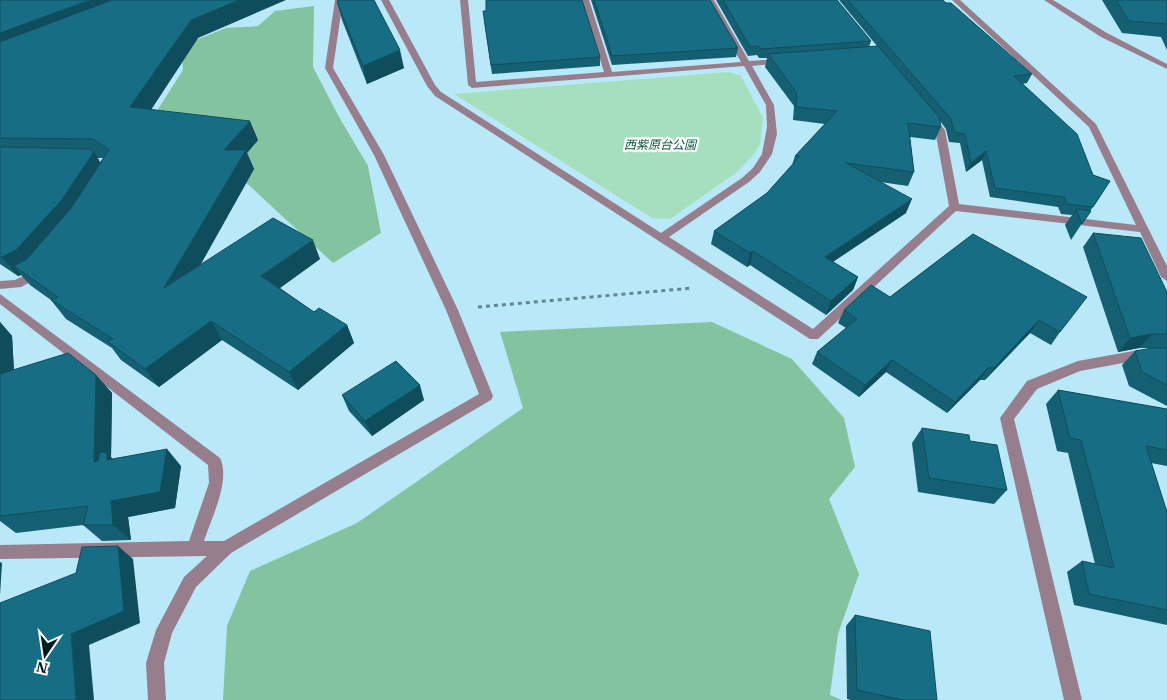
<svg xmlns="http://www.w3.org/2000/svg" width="1167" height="700" font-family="'IBM Plex Serif','Noto Sans JP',serif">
<rect width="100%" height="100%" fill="#b9e8f8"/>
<path fill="#a5dfbe" d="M729,72L741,76L763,118L760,144L754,154L737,172L670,219L652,218L454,94Z"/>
<path fill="#83c39f" d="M314,6L313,67L339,117L368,166L381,233L333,263L240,177L251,142L153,117L183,70L181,46L226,28L258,26L275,11Z
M712,322L792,359L844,418L855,467L829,499L859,574L838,634L830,695L842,700H223L227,626L250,571L357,523L523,408L500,332Z"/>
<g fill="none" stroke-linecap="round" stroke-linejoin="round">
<path stroke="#618691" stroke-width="3" stroke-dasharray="4 4" stroke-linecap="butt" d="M478,307L693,288"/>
<path fill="#967e8d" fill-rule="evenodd" d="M335,0H343L333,68L384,155L458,310L493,396L491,400L231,553L196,587L172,633L164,663L166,700H148L146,663L156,630L184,577L207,556L0,559V545L189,541L209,483L208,465L0,304V294L220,458C231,480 211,519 204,541H224L479,394L446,310L374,155L325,68Z
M381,0H389L435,85L441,92L661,233L742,178L753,168L762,154L767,127L766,105L744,66L472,88L468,85L460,0H468L476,82L604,72L581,0H589L612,72L741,62L706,0H714L749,61L782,59L786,61L782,63L752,66L774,105L777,134L772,154L760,172L749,182L669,237L813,329L949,206L935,130L924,117L926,115H932L945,130L959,204L1136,225L1089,127L952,0H960L1096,124L1167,266V281L1161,277L1140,232L956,211L818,339H810L435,96L427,86Z
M1044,0H1053L1107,33L1167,64V69L1101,37Z
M39,268L45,272L43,275L21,287L0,289V281L15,280Z
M1139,350H1167V360H1139L1080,371L1037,389L1014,419L1082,700H1064L1000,418L1027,381L1078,361Z"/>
</g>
<path fill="#145f72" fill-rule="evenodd" d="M0,0L198,38L151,110L258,140L247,153L254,169L200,265L320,259L280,288L314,312L347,325L354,343L298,390L222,340L159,387L121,360L112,348L66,319L51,300L30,285L21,275L18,276L0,264ZM98,158H103L100,162Z
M591,0H710L738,48L736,57L612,65Z
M716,0H837L871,41L869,47L877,46L839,0H943L1032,74L1027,83L1022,84L1093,175L1110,181L1071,240L1065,225L1072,215L1061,214L1058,207L990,197L982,160L966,172L960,143L949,142L946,129L940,121L941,127L935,140L910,137L914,172L908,186L880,182L906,213L833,262L858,277L853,290L826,315L750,265L747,267L711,244L714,231L767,193L792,165L795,156L825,124L793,120L794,106L765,67L767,58H759L757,55L748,56Z
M1102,0H1167V50L1161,37L1122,33Z
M337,2H375L404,68L367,84L342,20Z
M486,11L600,57V66L492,74L484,20Z
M1093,233L1167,292V348H1139L1118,352L1083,247Z
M973,234L1060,332L1051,345L1030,333L985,380H980L947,413L886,372L859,397L812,364L817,352L846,328L838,323L844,310L890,297Z
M0,322L12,336L14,370L96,375L112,393L111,457L112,459L181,466L175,508L128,517L131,540L102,541L83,525L16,533L0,521Z
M1167,348V406L1129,386L1122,365L1135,351Z
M1058,390L1167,409V466L1151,463L1167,512V625L1074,605L1067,572L1082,561L1095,564L1068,453L1057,451L1046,404Z
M342,395L424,400L372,436L349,411Z
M922,428L1007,490L994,504L918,492L912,443Z
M855,615L937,700H851L847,699L846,626Z"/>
<path fill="#104d5c" d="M90,0H145L0,55V33Z
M239,0H286L198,38L140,126L130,107L191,20Z
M400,50L404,68L367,84L363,66Z
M250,121L258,140L247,153L254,169L177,307L164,288L224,150Z
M986,151L982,160L966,172L971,163Z
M94,152L105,171L32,269L14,266L21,275L18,276L2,257Z
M912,199L906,213L820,270L825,257Z
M313,240L320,259L270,295L261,276Z
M753,251L750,265L747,267L750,253Z
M858,277L853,290L826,315L831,301Z
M1039,320L1030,333L985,380L994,368Z
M211,321L222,340L159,387L145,369Z
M0,322L12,336L15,393L0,379Z
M347,325L354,343L298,390L289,372Z
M1152,334L1139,348L1118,352L1130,338Z
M892,360L886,372L859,397L865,385Z
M988,368L980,380L947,413L955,402Z
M96,375L112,393L111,457L123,470L94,462Z
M420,385L424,400L372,436L365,421Z
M167,449L181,466L175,508L128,517L131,540L113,525L111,501Z
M118,546L133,559L140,623L89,645L94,700H76L71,634Z
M0,562L2,563L0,595Z"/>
<path fill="#176e84" stroke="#104d5c" d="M0,0H90L0,33Z
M112,0H239L191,20L130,107L250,121L224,150H246L164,288L273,218L313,240L261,276L314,312L319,308L347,325L289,372L211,321L145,369L107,341L113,339L51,300L58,297L14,266L27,259L72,207L109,150L93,139L0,138V42Z
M338,0H374L400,50L363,66L337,2Z
M486,0H582L600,57L491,65L483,11H486Z
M594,0H710L738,48L612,56Z
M723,0H837L871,41L761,49L758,46L750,47Z
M848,0H943L946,3H951L1032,74L1014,76L1077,134L1093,175L1110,181L1093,207L1067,204L1064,197L995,188L986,151L971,163L965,134L954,132L951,119Z
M1116,0H1167V24L1129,21Z
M878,46L939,117L941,127L908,123L914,172L846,163L912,199L825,257L858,277L831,301L753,251L750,253L714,231L767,193L800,156H795L837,111L796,107L797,93L768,54Z
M0,147L90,149L94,152L61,201L16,250L2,257L0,256Z
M1076,209L1091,211L1082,224Z
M1093,233L1141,238L1167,292V334H1152L1130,338Z
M973,234L1087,297L1060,332L1039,320L994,368H988L955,402L892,360L865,385L817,352L857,319L844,310L871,285L890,297Z
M1152,348H1167V385L1142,372L1135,351Z
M68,353L96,375L94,462L98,461L100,452L107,453V460L167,449L160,492L111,501L113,525H83L88,506L0,516V374Z
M396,361L420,385L365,421L342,395Z
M1058,390L1167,409V450L1146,446L1167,512V610L1089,594L1082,561L1114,568L1081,440L1070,438Z
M922,428L969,435L970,441L997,445L1007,490L929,478Z
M118,546L124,611L71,634L76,700H0V603L76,573L82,547Z
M855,615L930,631L937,700H903L857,690Z"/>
<g text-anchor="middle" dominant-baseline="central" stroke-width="4.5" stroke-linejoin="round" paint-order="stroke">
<g font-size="12" font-style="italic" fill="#095a39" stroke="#fff">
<text x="660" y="144">西紫原台公園</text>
</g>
</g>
<g transform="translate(45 655) rotate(193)" stroke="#ffffff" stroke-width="4" paint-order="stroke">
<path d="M0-4L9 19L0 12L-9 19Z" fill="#011b22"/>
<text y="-8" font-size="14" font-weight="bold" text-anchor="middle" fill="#011b22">N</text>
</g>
</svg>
